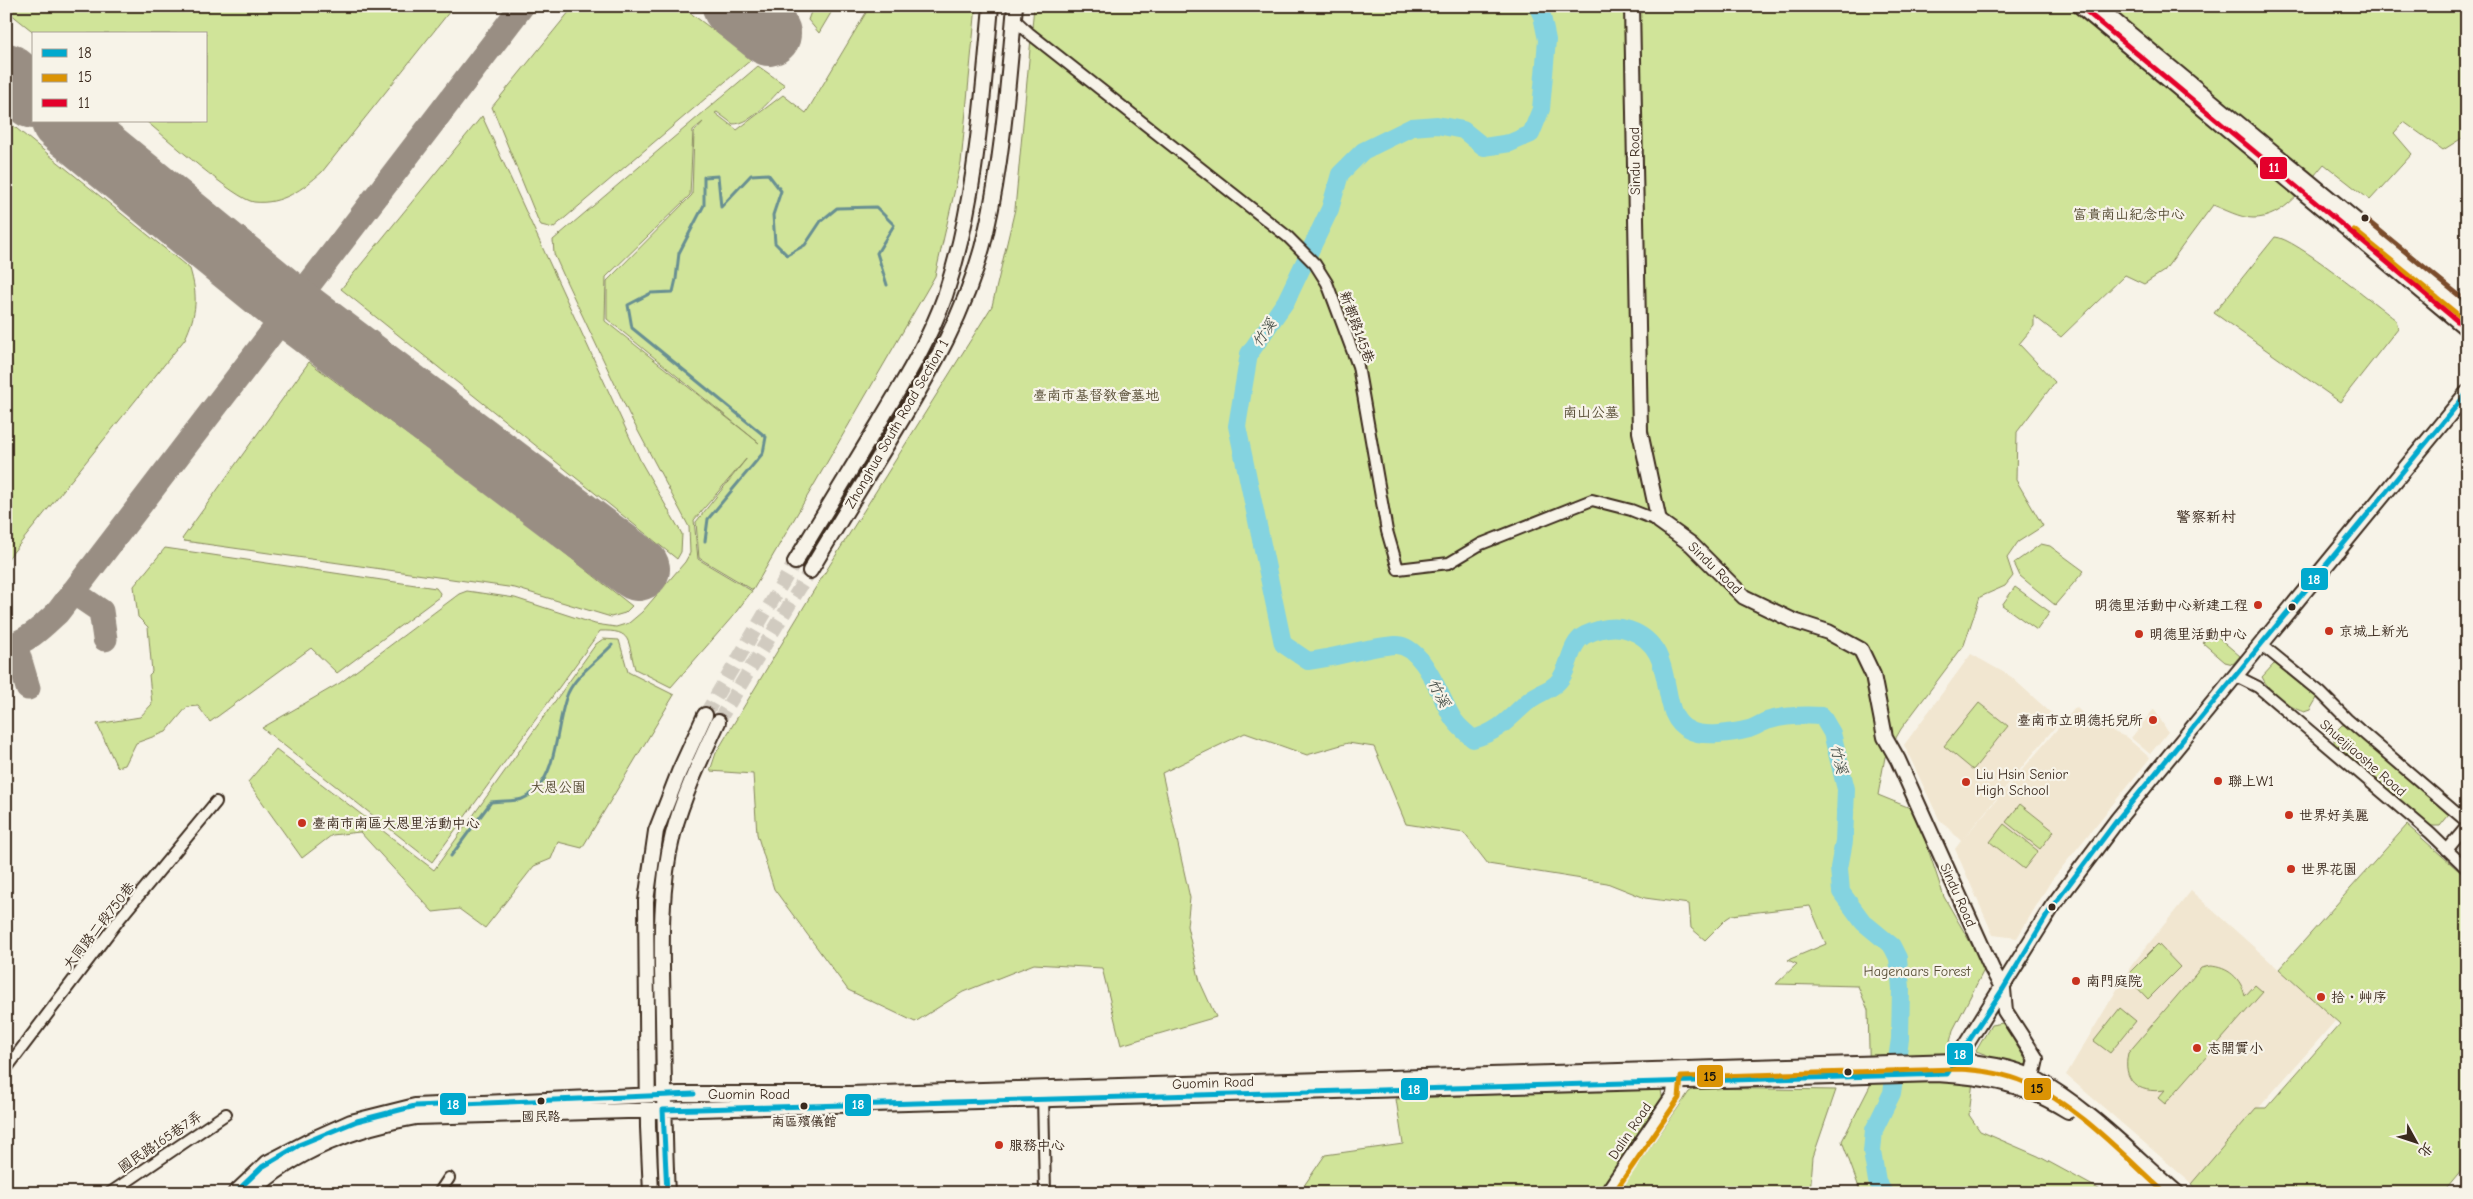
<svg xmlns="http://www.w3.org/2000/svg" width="2473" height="1199" font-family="'Comic Neue','LXGW WenKai TC',sans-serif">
<rect width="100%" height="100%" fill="#f7f3e8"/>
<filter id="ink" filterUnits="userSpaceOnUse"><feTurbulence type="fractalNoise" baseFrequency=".02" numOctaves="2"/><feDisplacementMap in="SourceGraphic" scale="10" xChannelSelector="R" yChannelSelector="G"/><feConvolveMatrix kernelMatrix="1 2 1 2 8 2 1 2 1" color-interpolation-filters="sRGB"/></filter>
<g filter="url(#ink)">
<path fill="#f1e6d0" d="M1971,654L2010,676L2060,721L1963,839L2076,707L2092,723L2126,737L2150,758L2051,881L2017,938L1993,935L1955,849L1961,841L1939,819L1904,745Z
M2154,709L2168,732L2150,754L2131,738Z
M2191,891L2336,1020L2192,1184L2066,1075L2131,966Z"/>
<path fill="#d0e499" stroke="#86875c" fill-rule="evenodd" d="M6,6H454L322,172C303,189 282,205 254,202C236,200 164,136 146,121H206V34H36L6,10Z
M574,6H681L752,59L553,228L541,225L538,220L492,107Z
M813,6H835L819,33L808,20Z
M870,6H976L961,163L935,276L753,590L699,558L696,522L747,458L694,520L698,559L752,591L733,616L671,687L635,669C627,640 633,630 600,631L432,862L262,728L340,683L459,594L467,591L515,598L595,624L616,627L629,623L642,612L685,562L690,553L689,527L629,414L567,283L554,254L553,240L758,66L785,85C771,98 753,124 733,124L717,112L715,113L737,130L783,95L806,113ZM703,122L694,132L692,195L607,281V319L759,443L605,321L606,277L690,195L693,130Z
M1034,6H2467V135L2443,150L2404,122L2394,133L2412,154L2370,200L2324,164C2306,185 2284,219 2253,218C2240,218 2224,209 2213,205L2164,271L2144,284L2125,275L2061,337L2034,316V326L2019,344L2055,382L2017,432L2016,480L2043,526L2018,542L2007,558L2013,576L2005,586L1980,597L1964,645L1901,729L1885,757L1878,795L1915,810L1944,897L1985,968L1953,1030L1940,1082L1973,1081L1969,1115L1980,1131L2038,1156L2106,1193H1861L1842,1141L1870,1086L1868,1010L1858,986L1776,984L1797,964L1788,960L1826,944L1810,906L1732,915L1726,919L1705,940L1691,928L1689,904L1645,898L1607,883L1488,864L1464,833L1406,824L1374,747L1348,743L1307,755L1245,733L1162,773L1190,898L1187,926L1200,982L1216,1017L1121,1045L1102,968L1034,964L963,992L915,1022L848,990L774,889L757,834L753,774L710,771L716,753L811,595L992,306L1015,209Z
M482,116L641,462L682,534L681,552L677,559L341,289Z
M6,120L190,269C198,296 197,313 185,339L6,561Z
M2275,237C2294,237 2376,305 2396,320L2398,328L2340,402L2214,313Z
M309,362L510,510L632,606L625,613L611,617L515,588L184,541L182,539Z
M2041,544L2050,546L2084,571L2055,605L2020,576L2014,563Z
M165,548L436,588L440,593L439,597L337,673L311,648L210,722L198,706L187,707L166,732L136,743L125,765L117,767L97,724L140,717L152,704L149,675L152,672L148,627L138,617L134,586Z
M2015,587L2050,612L2037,630L2002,605Z
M2212,632L2240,656L2233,664L2225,662L2203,643Z
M603,639L619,640L628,672L674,695L582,848L558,842L551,859L534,866L485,928L459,909L433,912L360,832L332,835L302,858L248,782L276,749L434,870L596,644Z
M2274,664L2283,666L2314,692L2317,698L2310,710L2304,712C2288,707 2269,692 2262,677Z
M1979,703L2008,726L1973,770L1944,746Z
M2350,724L2446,809L2448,816L2440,826H2429L2334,745V733L2342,725Z
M2020,804L2054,831L2040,849L2006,822Z
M2004,824L2038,851L2024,869L1990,842Z
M2407,825L2467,878V1164L2443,1193H2202L2191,1184L2256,1108H2266L2340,1024L2279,969Z
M2158,944L2180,967L2148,999L2126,976Z
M2210,966C2228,967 2241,978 2245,996L2255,985L2263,992L2165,1104L2158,1098L2165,1090C2137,1094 2122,1080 2128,1053L2201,968Z
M2120,1008L2136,1021L2110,1053L2094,1041Z
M2003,1023L2028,1064L2025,1069L1976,1051L1991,1025Z
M1696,1088L1836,1090L1813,1157L1810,1193H1618L1689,1092Z
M1578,1090H1661L1663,1101L1617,1170L1597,1193H1299L1325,1155L1403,1144L1396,1099Z"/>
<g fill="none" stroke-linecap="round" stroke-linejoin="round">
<path stroke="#678f92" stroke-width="3" d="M705,541L708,519L763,453L766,437L632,328L628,305L651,293L673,292L676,279L679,253L704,205V177L718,176L721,207L751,175L768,174L781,191L773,215L775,243L787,255L805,245L821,221L837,208L876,207L894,225L877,253L887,285
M451,856L491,802C501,800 513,802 522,799C560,784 554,725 568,693C577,674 598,660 612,645"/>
<path stroke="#84d3e0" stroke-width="18" d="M1537,6L1542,16L1547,40L1541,109L1531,134L1510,143L1484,147L1463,130L1437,125L1412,127L1363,151L1340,174L1330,209L1286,301L1249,354L1237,426L1283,644L1308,661C1337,658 1365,647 1395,645C1423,644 1440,697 1452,717C1457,726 1466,732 1473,739C1503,730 1509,717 1531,699C1539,693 1550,690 1557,683C1571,670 1568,644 1585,635C1598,629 1615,625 1629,630C1682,648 1654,714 1689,730C1704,738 1733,733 1749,729C1756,727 1762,722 1770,720C1787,715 1804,715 1822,716L1832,733L1846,789L1844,841L1839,868L1841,892L1863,922L1892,946L1898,958L1901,988L1900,1039L1892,1093L1874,1130L1872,1152L1877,1181L1884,1193"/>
<path stroke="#998e83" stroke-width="25" d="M73,592L101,611L105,639
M15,644L28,688
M6,646C27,643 43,626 58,612L522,6"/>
<path stroke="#998e83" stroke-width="64" d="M734,6L769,34
M6,75L34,97
M63,121L292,308L638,569"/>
<path stroke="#d1cbc0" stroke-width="14" stroke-dasharray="14 7" stroke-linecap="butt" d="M705,715L795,562
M718,722L810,571"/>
<g stroke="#3b2a1e" stroke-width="14">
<path id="street" d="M1014,19L1029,33L1288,237L1315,264L1327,283L1358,366L1387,531L1398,569L1449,563L1481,544L1592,500L1631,510L1659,521
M2262,645L2321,693L2347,719L2467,822
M2236,676L2258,687L2430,833L2467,869
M2447,850L2467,826
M6,1069L121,917L216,802
M1043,1094L1045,1193
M110,1193L226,1114
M439,1193L449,1178
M1605,1193L1672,1094L1674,1077"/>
</g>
<g stroke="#3b2a1e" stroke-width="18">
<path id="secondary" d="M1632,6L1640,432L1659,521L1691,544L1744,597L1794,621L1828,632L1861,650L1873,675L1885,737L1898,760L1992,969L2003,989L2005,1011L2036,1059L2030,1086
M2080,6L2467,329
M2096,6L2467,312
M795,562C823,516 851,470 879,423C903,382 929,341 945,296C976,202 982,104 991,6
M810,571C836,527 863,484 889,441C929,375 969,308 986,232C1003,158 1008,82 1015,6
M1952,1067L2052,907L2118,819L2467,393
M235,1193L267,1163L313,1139L351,1122L415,1106L679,1094H849L1957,1061C1980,1062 2013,1067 2034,1078C2087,1107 2131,1153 2177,1193
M251,1193C291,1152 360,1126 415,1117L1937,1074C1988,1077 2025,1084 2068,1111
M651,1193L648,1127L646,901L656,831L679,772L705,715
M667,1193C664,1135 664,1077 663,1019C662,958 658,894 673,834C684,794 701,759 718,722"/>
</g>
<use href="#street" stroke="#f7f3e8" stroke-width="10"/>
<use href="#secondary" stroke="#f7f3e8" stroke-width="14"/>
<g stroke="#f7f3e8" stroke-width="9">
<path id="bus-1" d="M235,1193L262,1167L301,1144L357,1121L415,1106L694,1094
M667,1193L663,1110L1947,1074L2003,989L2052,907L2118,819L2467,393"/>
</g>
<g stroke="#f7f3e8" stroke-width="9">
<path id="bus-2" d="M2354,230L2462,318
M1614,1193L1679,1098L1681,1077L1957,1069C1980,1070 2003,1073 2024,1082C2076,1104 2123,1155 2165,1193"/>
</g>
<g stroke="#f7f3e8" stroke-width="9">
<path id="bus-3" d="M2080,6L2467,329"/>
</g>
<g stroke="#f7f3e8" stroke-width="9">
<path id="bus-4" d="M2364,218L2467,302"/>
</g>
<use href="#bus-1" stroke="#00a9ce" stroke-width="5"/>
<use href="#bus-2" stroke="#db9304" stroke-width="5"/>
<use href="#bus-3" stroke="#e4002b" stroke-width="5"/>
<use href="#bus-4" stroke="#7a4b2a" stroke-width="5"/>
</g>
</g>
<g fill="#3b2a1e" stroke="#f7f3e8" stroke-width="2">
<circle cx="2365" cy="218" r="4.5"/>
<circle cx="2292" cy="607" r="4.5"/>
<circle cx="2052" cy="907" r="4.5"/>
<circle cx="1848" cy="1072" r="4.5"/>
<circle cx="541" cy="1101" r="4.5"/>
<circle cx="804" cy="1106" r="4.5"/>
</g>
<g fill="#c8321e" stroke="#f7f3e8" stroke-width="2">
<circle cx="2258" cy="605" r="5"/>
<circle cx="2329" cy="631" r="5"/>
<circle cx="2139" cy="634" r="5"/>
<circle cx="2153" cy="720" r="5"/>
<circle cx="2218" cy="781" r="5"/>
<circle cx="1966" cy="782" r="5"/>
<circle cx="2289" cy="815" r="5"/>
<circle cx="302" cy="823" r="5"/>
<circle cx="2291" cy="869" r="5"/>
<circle cx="2076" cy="981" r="5"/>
<circle cx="2321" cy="997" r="5"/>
<circle cx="2197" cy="1048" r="5"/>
<circle cx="999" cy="1145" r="5"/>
</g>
<g text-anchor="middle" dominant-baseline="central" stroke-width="4.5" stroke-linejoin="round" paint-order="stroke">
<g font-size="13" fill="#3b2a1e" stroke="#f7f3e8">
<text x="541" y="1116">國民路</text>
<text x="804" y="1121">南區殯儀館</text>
</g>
<g font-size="14" fill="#3b2a1e" stroke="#f7f3e8">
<text transform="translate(1635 161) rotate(-91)">Sindu Road</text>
<text transform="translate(1357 327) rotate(70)">新都路145巷</text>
<text transform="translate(897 424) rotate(-60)">Zhonghua South Road Section 1</text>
<text transform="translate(1715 568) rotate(44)">Sindu Road</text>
<text transform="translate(2363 758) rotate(41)">Shueijiaoshe Road</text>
<text transform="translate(1958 895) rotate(66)">Sindu Road</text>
<text transform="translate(99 926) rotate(-52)">大同路二段750巷</text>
<text transform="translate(1213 1083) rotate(-2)">Guomin Road</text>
<text x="749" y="1094">Guomin Road</text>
<text transform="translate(1630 1131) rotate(-56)">Dalin Road</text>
<text transform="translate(160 1142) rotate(-34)">國民路165巷7弄</text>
</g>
<g font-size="14" fill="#594f37" stroke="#f7f3e8">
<text x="2129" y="214">富貴南山紀念中心</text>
<text x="1096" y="395">臺南市基督教會墓地</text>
<text x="1591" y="412">南山公墓</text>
<text x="558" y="787">大恩公園</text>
<text x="1917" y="971">Hagenaars Forest</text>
</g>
<g font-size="14" fill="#3b2a1e" stroke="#f7f3e8" text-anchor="start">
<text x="2248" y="605" text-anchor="end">明德里活動中心新建工程</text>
<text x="2339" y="631">京城上新光</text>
<text x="2149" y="634">明德里活動中心</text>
<text x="2143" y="720" text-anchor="end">臺南市立明德托兒所</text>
<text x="1976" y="774">Liu Hsin Senior<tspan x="1976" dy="16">High School</tspan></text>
<text x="2228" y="781">聯上W1</text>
<text x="2299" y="815">世界好美麗</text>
<text x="312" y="823">臺南市南區大恩里活動中心</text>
<text x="2301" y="869">世界花園</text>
<text x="2086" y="981">南門庭院</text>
<text x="2331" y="997">拾・艸序</text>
<text x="2207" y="1048">志開實小</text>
<text x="1009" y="1145">服務中心</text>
</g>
<g font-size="15" font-style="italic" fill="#4d544e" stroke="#f7f3e8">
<text transform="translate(1264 333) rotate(-55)">竹溪</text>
<text transform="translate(1439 693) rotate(62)">竹溪</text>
<text transform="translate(1839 759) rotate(77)">竹溪</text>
</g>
<g font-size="15" fill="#3b2a1e" stroke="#f7f3e8">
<text x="2206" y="517">警察新村</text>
</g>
</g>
<g stroke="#f7f3e8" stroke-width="2">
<rect x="2259" y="156" width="29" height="24" rx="5" fill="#e4002b"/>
<rect x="2300" y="567" width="29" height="24" rx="5" fill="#00a9ce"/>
<rect x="1946" y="1042" width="28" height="24" rx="5" fill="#00a9ce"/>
<rect x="1696" y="1064" width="28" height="24" rx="5" fill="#db9304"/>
<rect x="2023" y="1077" width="29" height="24" rx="5" fill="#db9304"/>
<rect x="1400" y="1077" width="29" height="24" rx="5" fill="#00a9ce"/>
<rect x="439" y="1092" width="28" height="24" rx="5" fill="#00a9ce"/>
<rect x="844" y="1093" width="28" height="24" rx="5" fill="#00a9ce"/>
</g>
<g font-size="14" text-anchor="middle" font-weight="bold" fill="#fff">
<text x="2274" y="172">11</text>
<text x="2314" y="584">18</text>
<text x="1960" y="1059">18</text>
<text x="1414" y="1094">18</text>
<text x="453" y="1109">18</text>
<text x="858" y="1109">18</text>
</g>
<g font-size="14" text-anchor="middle" font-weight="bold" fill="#111">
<text x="1710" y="1081">15</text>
<text x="2037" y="1093">15</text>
</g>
<rect width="2473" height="1199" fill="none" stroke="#f7f3e8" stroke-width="25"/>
<rect x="12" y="12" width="2448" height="1174" fill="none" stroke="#3b2a1e" stroke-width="2" filter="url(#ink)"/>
<rect x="32" y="32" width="175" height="90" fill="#f7f3e8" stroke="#aca397"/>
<rect x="42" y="49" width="25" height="8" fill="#00a9ce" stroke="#aca397"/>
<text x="78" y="58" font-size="15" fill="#3b2a1e">18</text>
<rect x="42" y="74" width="25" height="8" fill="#db9304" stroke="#aca397"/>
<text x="78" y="82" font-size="15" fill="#3b2a1e">15</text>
<rect x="42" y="99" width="25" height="8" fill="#e4002b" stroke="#aca397"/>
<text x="78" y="108" font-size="15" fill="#3b2a1e">11</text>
<g transform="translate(2416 1142) rotate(130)" stroke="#f7f3e8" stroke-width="4" paint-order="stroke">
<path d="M0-4L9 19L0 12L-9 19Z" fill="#3b2a1e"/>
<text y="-8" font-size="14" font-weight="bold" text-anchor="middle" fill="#3b2a1e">北</text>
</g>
</svg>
